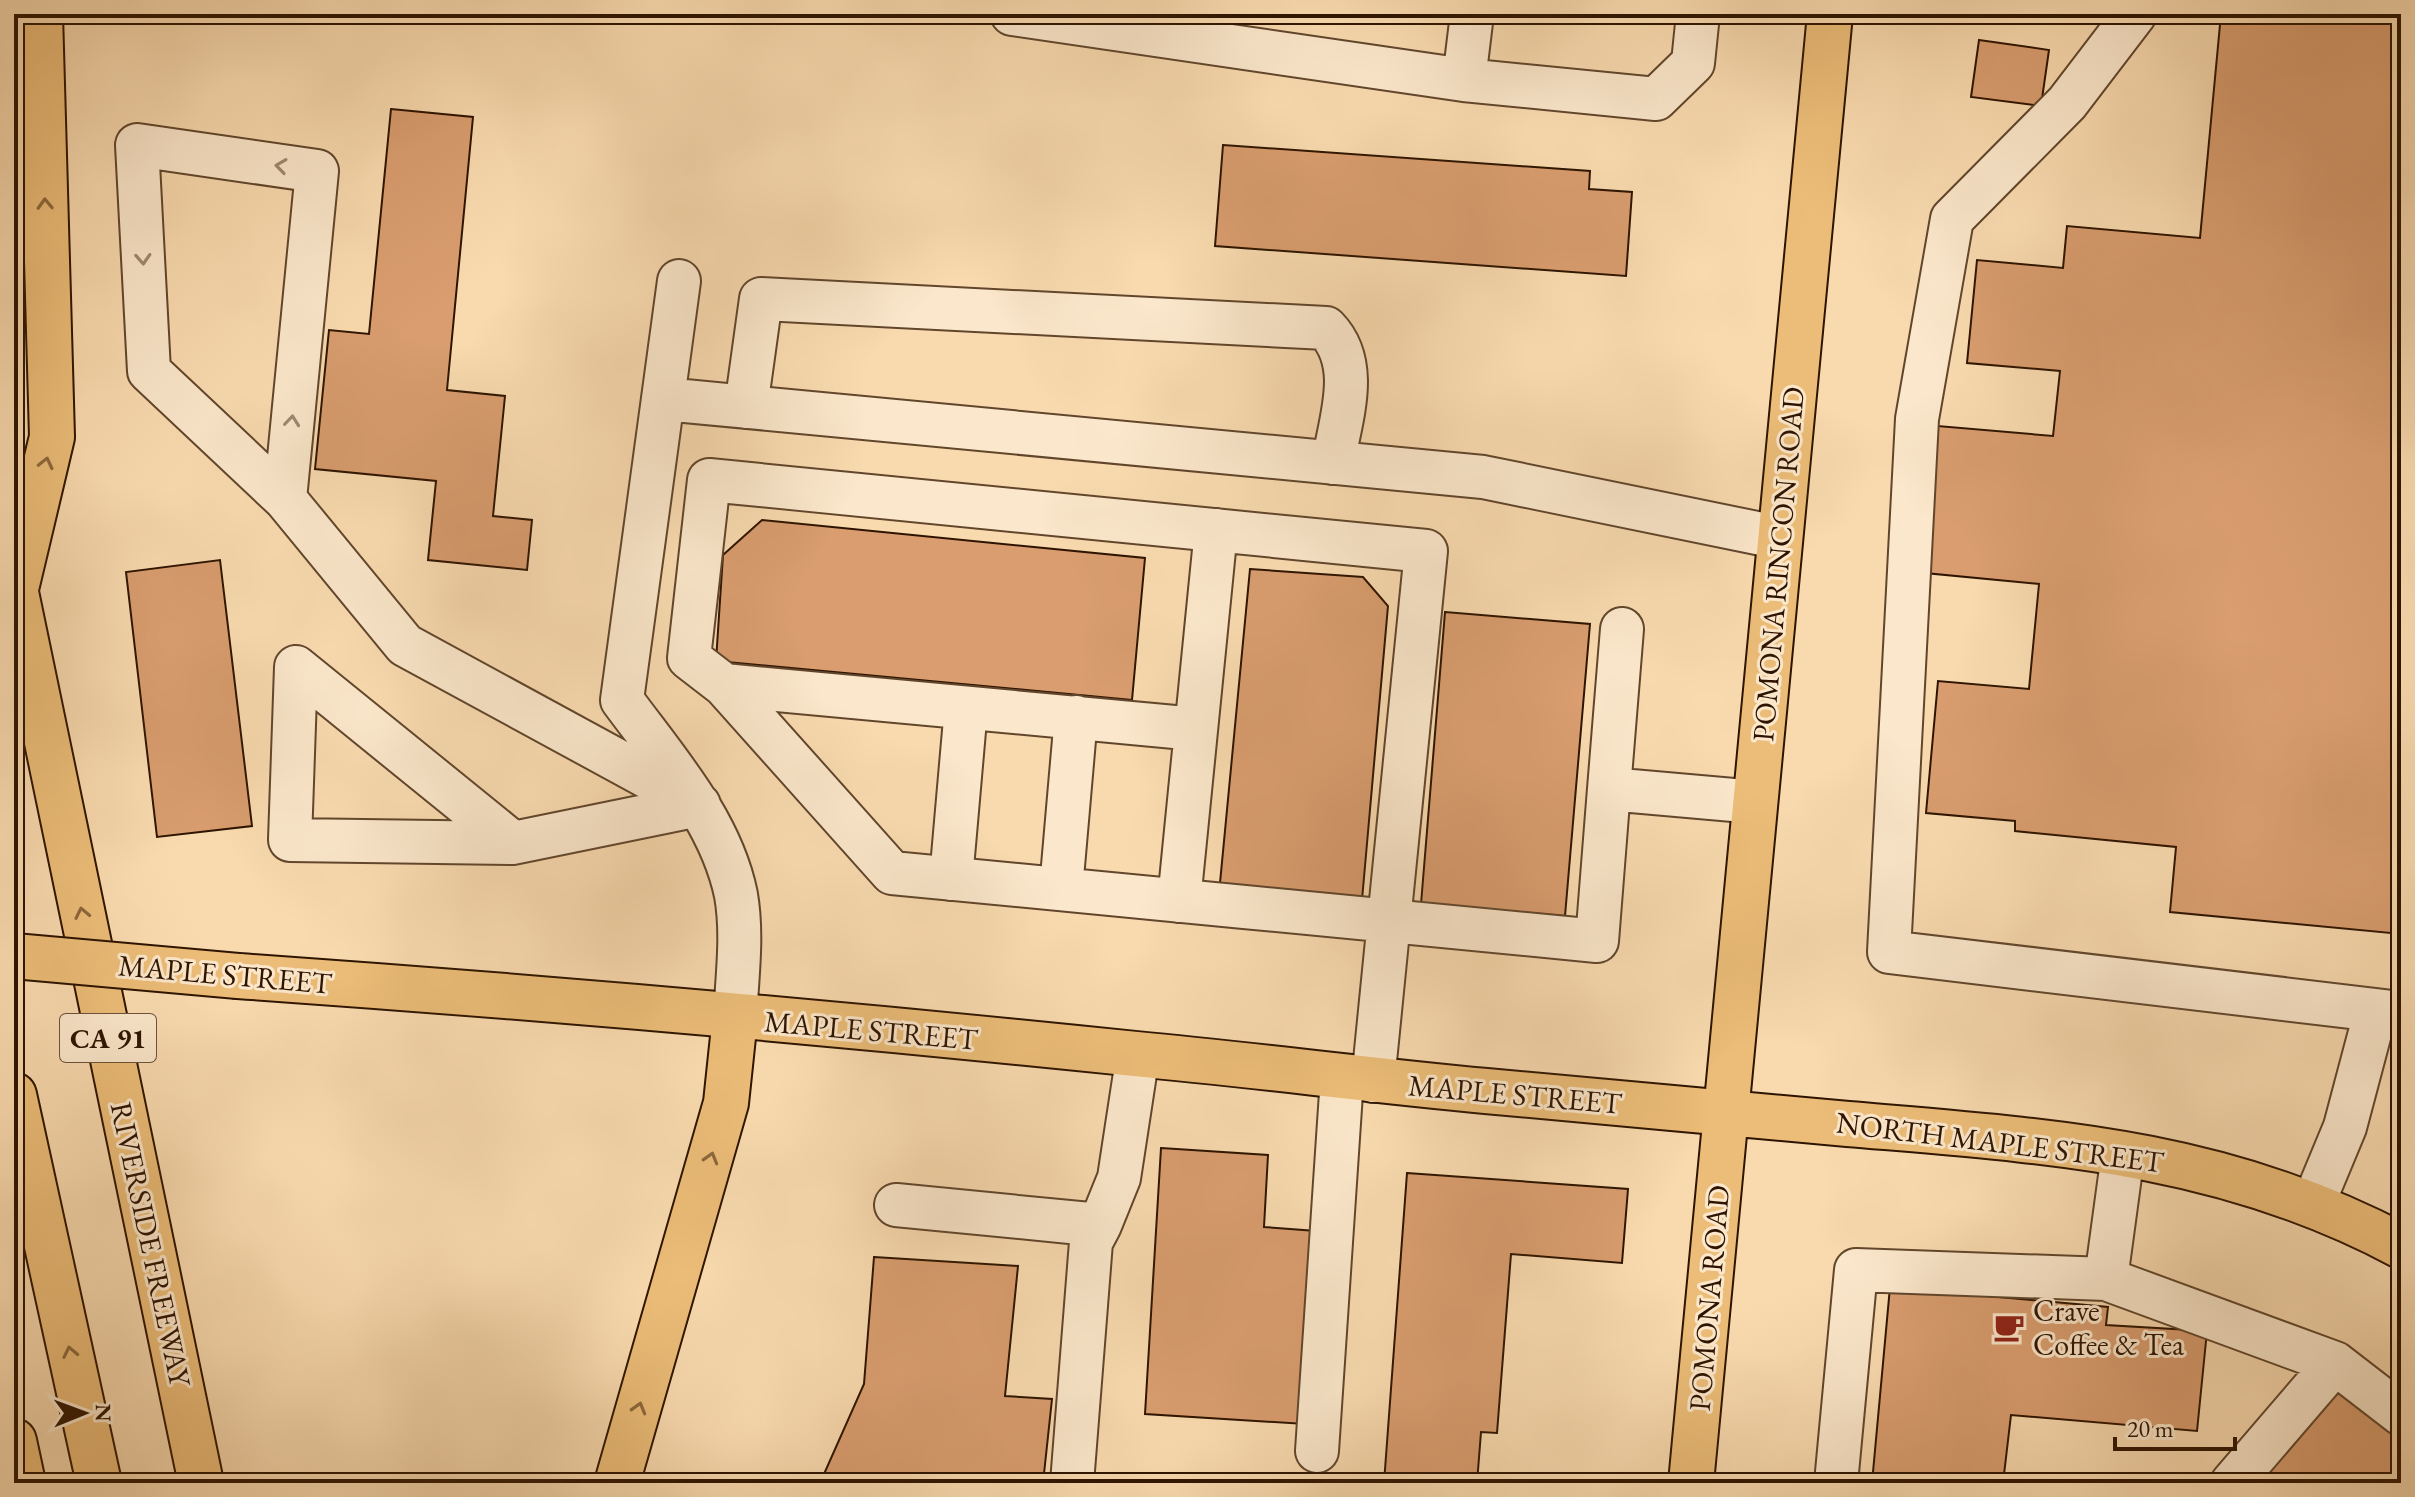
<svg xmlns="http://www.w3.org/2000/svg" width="2415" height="1497" font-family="'EB Garamond',serif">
<rect width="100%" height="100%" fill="#f9daaf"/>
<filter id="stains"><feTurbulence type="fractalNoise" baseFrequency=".0025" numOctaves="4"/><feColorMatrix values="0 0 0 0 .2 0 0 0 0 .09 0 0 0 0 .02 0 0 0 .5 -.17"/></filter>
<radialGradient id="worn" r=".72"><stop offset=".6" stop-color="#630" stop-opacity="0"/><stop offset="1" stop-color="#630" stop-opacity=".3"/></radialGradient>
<path fill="#d99d6f" stroke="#2e1400" stroke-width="2" d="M2221,14H2401V934L2170,912L2176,847L2015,831V821L1926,813L1938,681L2029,689L2039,584L1925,573L1938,426L2053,436L2060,371L1967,363L1977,260L2063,268L2067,226L2200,238Z
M1979,40L2049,50L2041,106L1971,97Z
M391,109L473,117L447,390L505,396L493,516L532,520L527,570L428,560L436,481L315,469L329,330L369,334Z
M1223,145L1590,171L1589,189L1632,192L1626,276L1215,246Z
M762,520L1145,558L1132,700L716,661L723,555Z
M220,560L252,826L157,837L126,572Z
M1250,569L1363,577L1388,606L1362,900L1220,883Z
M1445,612L1590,624L1565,916L1421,904Z
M1161,1148L1268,1155L1264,1227L1316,1231L1305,1424L1145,1414Z
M1407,1173L1628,1189L1622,1263L1511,1254L1497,1433L1481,1432L1477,1483H1384Z
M874,1257L1018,1266L1005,1396L1052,1399L1043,1483H820L864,1384Z
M1890,1287L2108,1307L2106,1325L2207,1331L2197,1431L2011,1415L2003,1483H1872Z
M2339,1388L2401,1442V1483H2258Z"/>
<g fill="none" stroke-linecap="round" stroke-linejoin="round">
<g stroke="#61462c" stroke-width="46">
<path id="minor" d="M1012,14L1464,80L1472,14
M2135,14L2067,103L1952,219L1917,419L1889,952L2401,1013
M1464,80L1656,99L1693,63L1698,14
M679,281L622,700C666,760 721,821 736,895C743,935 737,978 735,1018
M664,399L1483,477L1781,538
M746,407L761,299L1326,328C1361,364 1341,417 1333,463
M285,499L317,171L137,145L149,371L285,499L405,645L699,805
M724,685L1196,729
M1609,789L1622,629
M513,843L296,667L290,840L513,843L699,805
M951,879L966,708
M1061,889L1076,717
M1179,901L1216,530
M1373,1081L1426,551L709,480L689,658L724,685L892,873C1127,896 1362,918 1597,941L1609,789L1756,802
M2313,1204L2345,1127L2376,1010
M896,1205L1100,1225L1119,1178L1138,1054
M2106,1279L2335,1363L2401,1414
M1317,1451L1342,1078
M1072,1483L1091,1242L1100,1225
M1836,1483L1856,1270L2106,1279L2123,1154
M2232,1483L2335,1363"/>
</g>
<g stroke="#2e1400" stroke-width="48">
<path id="major" d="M238,976C538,997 837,1023 1136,1054C1253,1065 1370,1080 1486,1091C1607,1102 1727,1113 1848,1124C2047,1141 2221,1150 2401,1246
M1691,1483L1830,14"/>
</g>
<g stroke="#2e1400" stroke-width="48">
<path id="highway" d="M14,583L201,1483
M15,593L52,437L40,14
M14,1095L99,1483
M14,1441L23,1483
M617,1483L726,1103L735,1018"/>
</g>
<use href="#minor" stroke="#fbe7cb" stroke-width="42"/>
<use href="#major" stroke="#ecbd78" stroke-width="44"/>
<use href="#highway" stroke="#ecbd78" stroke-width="44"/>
<g stroke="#2e1400" stroke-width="48" stroke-linecap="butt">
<path id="major-bridge" d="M14,956L238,976"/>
</g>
<use href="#major-bridge" stroke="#ecbd78" stroke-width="44"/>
</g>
<defs><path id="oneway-chevron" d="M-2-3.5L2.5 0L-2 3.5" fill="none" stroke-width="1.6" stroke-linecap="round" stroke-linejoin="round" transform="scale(2)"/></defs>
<g stroke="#9f8870">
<use href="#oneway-chevron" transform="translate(281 166) rotate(-172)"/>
<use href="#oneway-chevron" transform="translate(143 259) rotate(87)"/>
<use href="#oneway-chevron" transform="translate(292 421) rotate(-84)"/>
</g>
<g stroke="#8d683c">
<use href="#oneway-chevron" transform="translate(45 204) rotate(-92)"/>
<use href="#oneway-chevron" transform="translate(46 463) rotate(-77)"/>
<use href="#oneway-chevron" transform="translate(82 913) rotate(-102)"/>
<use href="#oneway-chevron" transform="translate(711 1158) rotate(-74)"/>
<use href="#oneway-chevron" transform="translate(70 1352) rotate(-102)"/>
<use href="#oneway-chevron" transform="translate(639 1408) rotate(-74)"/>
</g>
<defs>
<g id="cafe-bare" transform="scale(2.4)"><path d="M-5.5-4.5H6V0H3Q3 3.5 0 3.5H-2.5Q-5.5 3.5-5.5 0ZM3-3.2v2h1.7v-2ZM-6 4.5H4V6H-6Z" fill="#8f2418" stroke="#fbe7cb" stroke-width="2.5" paint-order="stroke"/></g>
</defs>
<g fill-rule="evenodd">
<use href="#cafe-bare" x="2009" y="1327"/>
</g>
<g text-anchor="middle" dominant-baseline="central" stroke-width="6" stroke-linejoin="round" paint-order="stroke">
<rect fill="#fbe7cb" stroke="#6c533d" stroke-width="2" x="60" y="1014" width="96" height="48" rx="6"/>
<g font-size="28" font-weight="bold" fill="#2e1400">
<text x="108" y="1038">CA 91</text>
</g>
<g font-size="30" fill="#2e1400" stroke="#fbe7cb">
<text transform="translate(1778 564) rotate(-85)">POMONA RINCON ROAD</text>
<text transform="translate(225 974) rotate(5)">MAPLE STREET</text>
<text transform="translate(871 1030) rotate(5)">MAPLE STREET</text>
<text transform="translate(1515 1094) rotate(5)">MAPLE STREET</text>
<text transform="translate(2000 1142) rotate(7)">NORTH MAPLE STREET</text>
<text transform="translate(151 1244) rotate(78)">RIVERSIDE FREEWAY</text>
<text transform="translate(1709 1298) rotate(-85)">POMONA ROAD</text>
</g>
<g font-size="30" fill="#2e1400" stroke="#fbe7cb" text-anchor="start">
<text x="2033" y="1310">Crave<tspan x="2033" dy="34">Coffee &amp; Tea</tspan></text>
</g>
</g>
<rect width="2415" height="1497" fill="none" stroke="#f9daaf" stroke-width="48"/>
<rect x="16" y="16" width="2383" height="1465" fill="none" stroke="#2e1400" stroke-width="4"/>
<rect x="24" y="24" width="2367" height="1449" fill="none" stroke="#2e1400" stroke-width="2"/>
<g transform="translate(84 1413) rotate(89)" stroke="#fbe7cb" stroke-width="6" paint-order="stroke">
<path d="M0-6L14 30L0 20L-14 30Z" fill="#2e1400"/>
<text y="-12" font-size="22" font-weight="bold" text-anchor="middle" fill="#2e1400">N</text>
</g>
<path d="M2115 1437v12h120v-12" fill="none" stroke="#2e1400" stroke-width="4"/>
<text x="2127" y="1437" font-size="24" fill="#2e1400" stroke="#fbe7cb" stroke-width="6" paint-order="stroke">20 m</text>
<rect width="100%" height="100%" filter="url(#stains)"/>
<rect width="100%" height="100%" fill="url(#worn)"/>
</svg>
